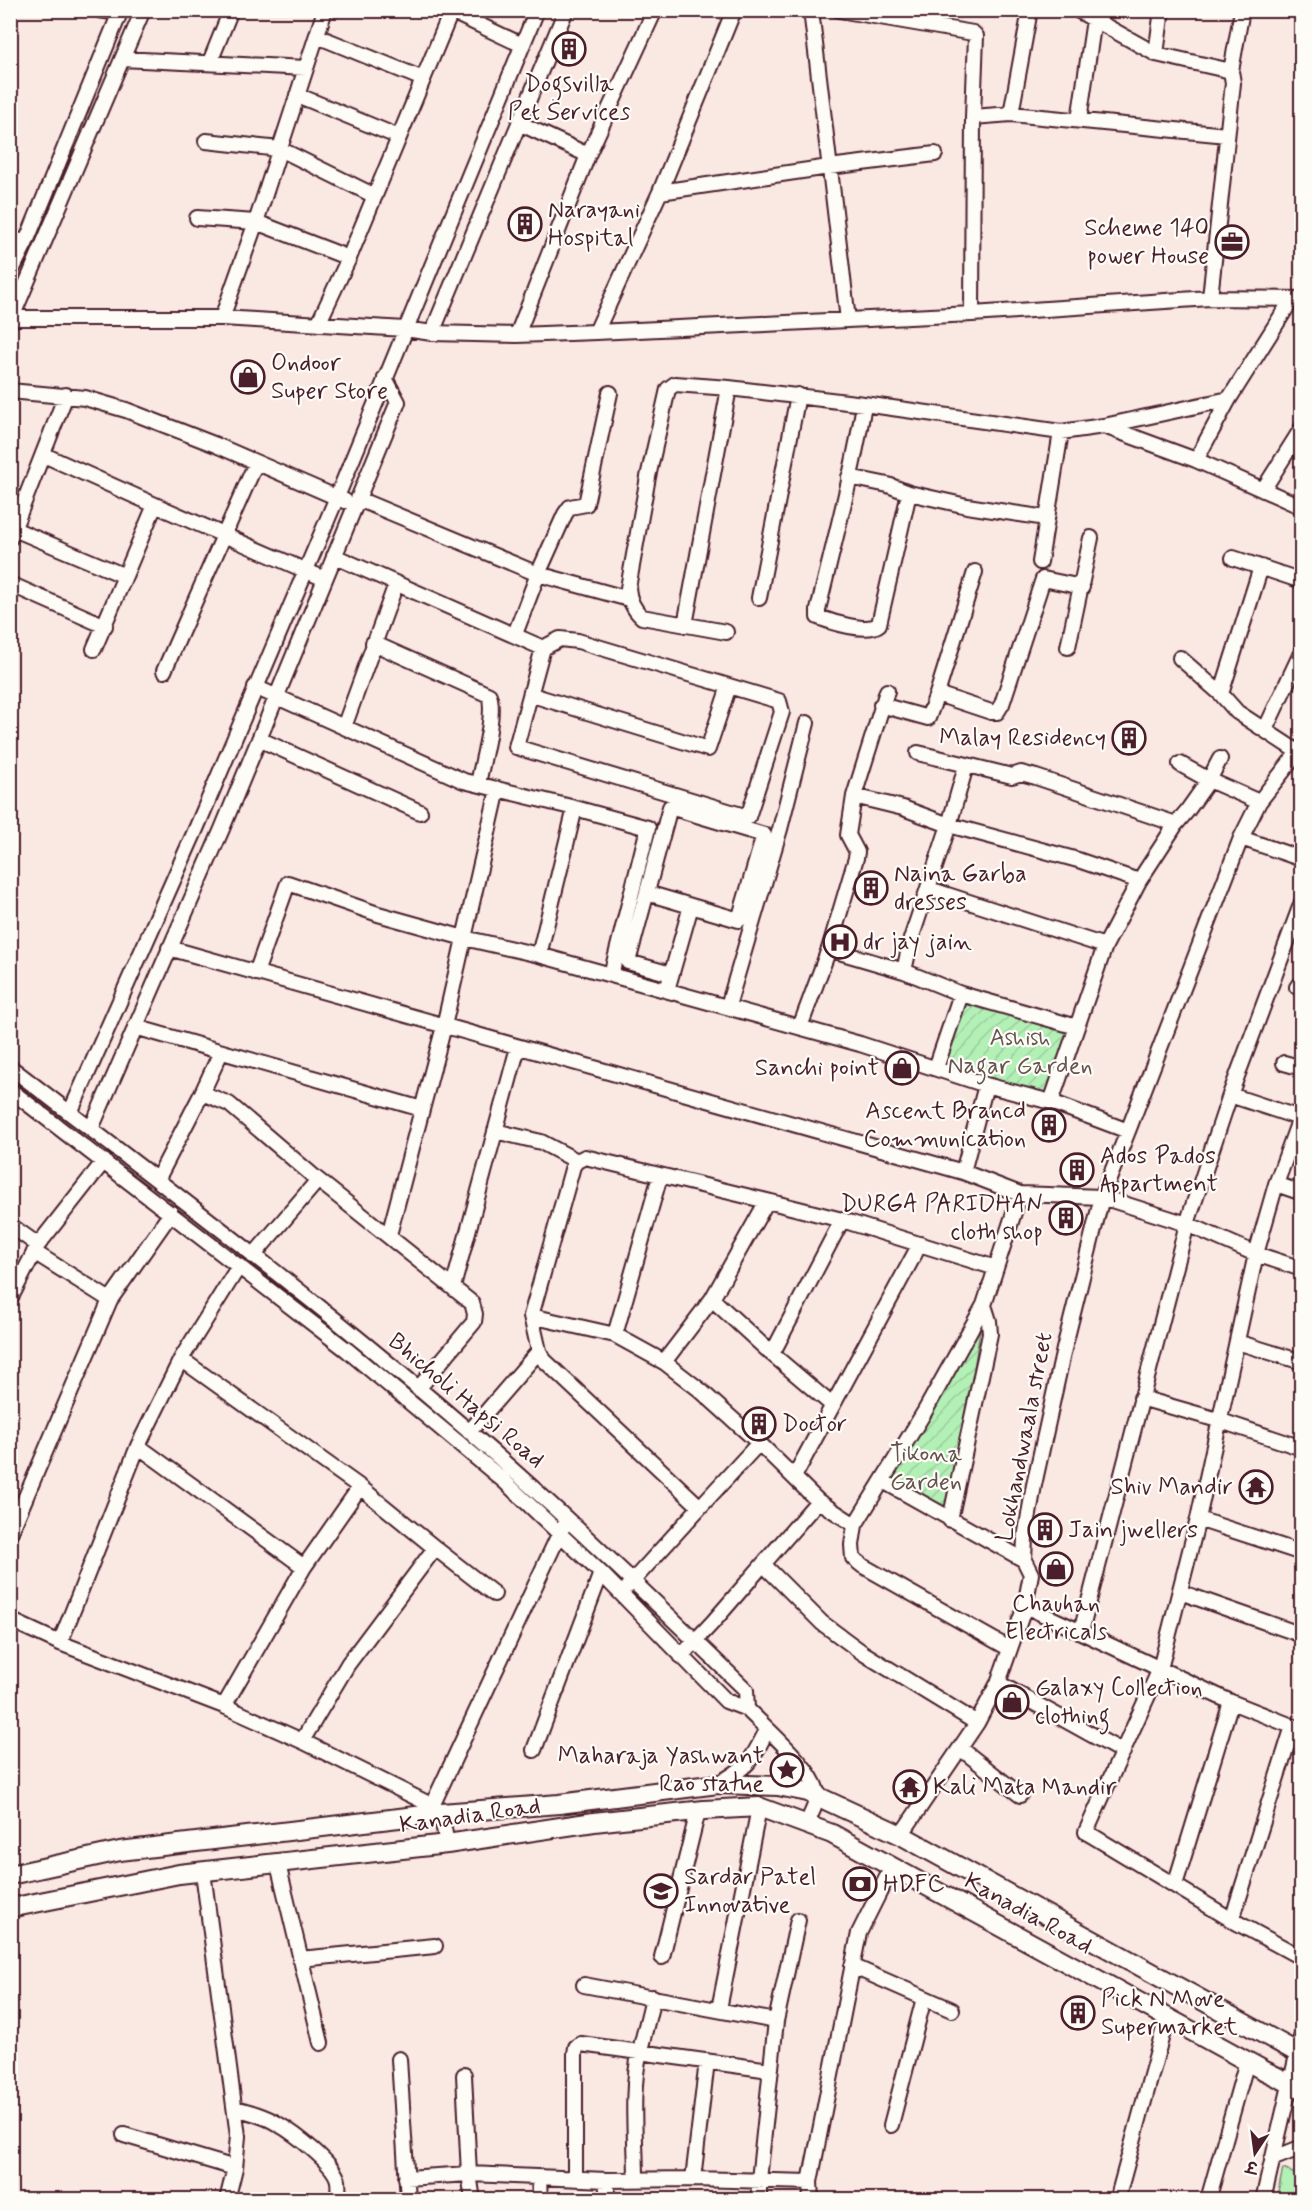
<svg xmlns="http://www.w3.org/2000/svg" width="1312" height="2210" font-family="Mynerve,'Playpen Sans Deva',sans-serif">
<defs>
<pattern id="forest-firs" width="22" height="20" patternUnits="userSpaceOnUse" patternTransform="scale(1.5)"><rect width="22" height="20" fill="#b3f0b6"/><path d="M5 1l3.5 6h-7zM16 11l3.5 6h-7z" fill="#9bcd9d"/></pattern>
<pattern id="garden-furrows" width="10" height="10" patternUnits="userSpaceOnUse" patternTransform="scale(1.5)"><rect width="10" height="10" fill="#b3f0b6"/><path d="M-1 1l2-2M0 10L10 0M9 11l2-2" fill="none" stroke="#9bcd9d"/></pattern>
</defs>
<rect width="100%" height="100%" fill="#fae8e3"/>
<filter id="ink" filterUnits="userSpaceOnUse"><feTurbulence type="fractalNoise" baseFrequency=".0167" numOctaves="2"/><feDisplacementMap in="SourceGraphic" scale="12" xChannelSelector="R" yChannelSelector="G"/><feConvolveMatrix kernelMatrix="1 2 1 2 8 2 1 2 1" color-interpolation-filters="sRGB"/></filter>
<g filter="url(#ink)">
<path fill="url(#forest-firs)" stroke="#7e8870" stroke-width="1.5" d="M1283,2169L1300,2176L1297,2199L1276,2200Z"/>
<path fill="url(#garden-furrows)" stroke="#7e8870" stroke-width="1.5" d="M961,994L1077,1027L1045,1101L936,1068Z
M984,1305L951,1515L883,1481Z"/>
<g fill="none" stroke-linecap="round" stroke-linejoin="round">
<g stroke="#4a1f2b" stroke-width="18">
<path id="minor" d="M99,10L120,13
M448,10L522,45
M811,10L848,320
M839,10L973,33L976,36L973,117L972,314
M1030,10L1011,114L1227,135
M1077,10L1156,54L1231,71L1233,83L1210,298
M317,36L423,79
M1156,54L1162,10
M122,59L306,68
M210,62L231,10
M1231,71L1242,10
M297,95L399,137
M973,117L1011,114
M1079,120L1095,13
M519,123L588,155
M206,141L280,149L375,196
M660,192L829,167L935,154
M197,218L256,222L349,258
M10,239L26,242
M10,274L26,242L121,10
M10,318H222L405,329L432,333L517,335L596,332L972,314L1210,298L1302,299
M222,318L256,222L325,10
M10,322L143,10
M318,324L349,258L451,12
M596,332L660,192L734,10
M432,333L566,10
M517,335L588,155L655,10
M10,391L85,398L126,410L216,445L345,501
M1104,426L1196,460L1302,507
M44,455L155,505L325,579
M1196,460L1229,399L1292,299
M849,477L888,485L909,493L879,624C868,634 831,622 818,617V610C834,542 853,473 864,404
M1263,490L1302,428
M909,493L967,506L1046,518
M358,499L538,574L629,599
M14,529L125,576
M10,538L66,395
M334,556L543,648L516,747L748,817L782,712L779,701L578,641L560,639L543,648
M1233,558L1302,581
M1040,562L1061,432
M10,584L105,626
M759,598L798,395
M685,625L729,388L864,404L1061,432L1104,426L1229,399
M726,632L642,617C633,609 629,600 628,588L648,477L668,389L675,384L729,388
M515,634L538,574L565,514L570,507L586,504L610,393
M373,643L489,695C496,714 482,762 478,784
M1068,647L1091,538
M94,649L155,505
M1180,658L1221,694L1237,712L1298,752
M164,671L256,463
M255,687L464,781L575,808L539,955L611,975L648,828L575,808
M937,694L975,572
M1221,694L1261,567
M532,695L708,749L729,686
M881,705L928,718L937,694L991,712H997L1002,704L1043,579L1082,587
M344,727L396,584
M1265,730L1302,651
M259,739L420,812
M918,753L1012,776L1021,773L1036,777L1176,824
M1180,764L1209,780L1259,802
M854,796L887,691
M1241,838L1259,802L1302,747
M929,889L1105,946
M647,893L691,906
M169,948L963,1172L1020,1194
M829,949L856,858L857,852L848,835L854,796L903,808L949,825L1078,860L1139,881
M904,971L911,939L949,825L966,766
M256,973L288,883L378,914L464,938L539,955
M611,975L860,1044L986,1085L1051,1102L1128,1131L1102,1197L1064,1349L1034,1485L1025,1538L1024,1560L1031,1574L1025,1606L998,1683L977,1723L901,1835
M1297,987L1302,989
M667,990L691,906L739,920L764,835L670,807L628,962L671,974
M728,1006L780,829L807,723
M135,1027L422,1109
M800,1027L829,949L904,971L961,994L1077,1027
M1284,1063L1302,1068
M10,1067C188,1204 369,1339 535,1490C607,1555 677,1623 746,1690L747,1709C763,1726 821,1775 817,1797C816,1806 810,1815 807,1824
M936,1068L961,994
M10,1090L347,1350L503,1480L601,1573L726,1701L747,1709
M202,1093L221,1052
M1230,1095L1302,902
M1051,1102L1105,946L1139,881L1176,824L1187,811L1209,780L1220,759
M70,1113L196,829L337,497L537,10
M91,1129L222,829L398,402L385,378
M495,1131L541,1142L577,1161
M1128,1131L1241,838L1302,859
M963,1172L986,1085
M157,1180L202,1093L229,1104L318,1180L472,1303L475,1314L474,1322L418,1389
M1276,1184L1256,1254L1198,1519L1160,1669L1086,1832L1232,1920L1302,1958
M10,1225L38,1245
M389,1235L444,1026L498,789
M34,1252L110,1300
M253,1256L318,1180
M239,1266L181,1359L360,1487
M996,1268L1020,1194L1102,1197L1187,1224L1230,1095L1300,1118L1276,1184L1302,1193
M1302,1269L1256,1254L1187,1224L1081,1632L1231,1702L1302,1730
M453,1287L518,1047
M10,1299L38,1245L104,1161
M712,1299L772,1354L842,1220
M531,1316L573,1166L577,1161L585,1157L767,1201
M615,1335L660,1176
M1237,1342L1302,1362
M772,1354L832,1405
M664,1362L712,1299L767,1201L842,1220L996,1268L984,1305L925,1411L855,1525L818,1501L713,1622L681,1656
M1141,1398L1218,1420L1302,1448
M469,1432L539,1351
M138,1446L181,1359
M794,1477L920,1244
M883,1481L1024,1560
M700,1507L759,1443
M1198,1519L1302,1553
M950,1520L990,1334L989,1321L984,1305
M855,1525L852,1545L853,1558L863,1566L1010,1649
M10,1534L110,1300L171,1213
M435,1548L494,1594
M763,1564L822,1623L863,1653L977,1723
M628,1586L700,1507L544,1360L539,1351L531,1316L615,1335L664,1362L700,1390L759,1443L818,1501
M1180,1592L1302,1635
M1025,1606L1081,1632
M10,1620L60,1643L138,1446L304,1567L360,1487L435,1548L348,1664L302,1741L427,1803L441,1813L447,1844
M60,1643L224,1706L302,1741
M998,1683L1123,1752
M224,1706L304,1567
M960,1748L1020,1795
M534,1750L601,1573
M718,1784C749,1766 751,1762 767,1730
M432,1806L562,1528
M278,1864L321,2043
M203,1872L238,2136L235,2168L227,2200
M1175,1885L1231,1702
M1232,1920L1293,1726
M662,1957L698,1811
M300,1959L435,1946
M852,1966L952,2010
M584,1985L776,2021
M719,2009L759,1808
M399,2059L408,2200
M464,2075L469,2174L473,2200
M235,2108C250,2112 265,2116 278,2124C294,2133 335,2164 338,2181C339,2187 338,2194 338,2200
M891,2125L924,1998
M124,2135L235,2168
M1272,2159L1302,2147
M406,2178L469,2174L607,2180V2200
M539,2179L540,2200
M575,2179V2054L576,2047L581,2044L770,2070
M693,2179L707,2061
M607,2180L693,2179L810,2182
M636,2180C636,2138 630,2092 640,2051C644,2033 649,2016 653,1997
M759,2200V2180L776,2021L798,1920
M811,2200L810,2182L859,1933L892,1867
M1117,2200L1167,2017
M1208,2200L1247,2061
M1263,2200L1302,2034"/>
</g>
<g stroke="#4a1f2b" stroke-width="22">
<path id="major" d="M10,1875L120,1851L441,1813L559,1804L718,1784L778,1786L808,1792L901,1835L1302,2055
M10,1908L179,1874L447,1844L594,1822L704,1810L759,1807L832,1834L1263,2070L1302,2089
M1301,2200L1302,2197"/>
</g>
<use href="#minor" stroke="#fdfcf7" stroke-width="14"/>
<use href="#major" stroke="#fdfcf7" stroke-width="18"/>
</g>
</g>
<defs>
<g id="building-ring" transform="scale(1.725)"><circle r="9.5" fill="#fdfcf7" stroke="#4a1f2b" stroke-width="1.5"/><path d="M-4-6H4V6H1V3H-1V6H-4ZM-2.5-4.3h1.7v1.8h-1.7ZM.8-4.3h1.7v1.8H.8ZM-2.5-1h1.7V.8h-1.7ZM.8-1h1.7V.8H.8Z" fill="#4a1f2b"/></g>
<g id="office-ring" transform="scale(1.725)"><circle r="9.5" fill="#fdfcf7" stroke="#4a1f2b" stroke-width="1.5"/><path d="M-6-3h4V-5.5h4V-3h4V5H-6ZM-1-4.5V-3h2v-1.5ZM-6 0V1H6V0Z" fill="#4a1f2b"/></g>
<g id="shop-ring" transform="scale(1.725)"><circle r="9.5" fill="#fdfcf7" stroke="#4a1f2b" stroke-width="1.5"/><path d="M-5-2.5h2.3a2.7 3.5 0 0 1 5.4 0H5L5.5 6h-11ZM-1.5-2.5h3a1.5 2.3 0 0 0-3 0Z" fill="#4a1f2b"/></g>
<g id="hospital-ring" transform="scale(1.725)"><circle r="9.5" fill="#fdfcf7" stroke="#4a1f2b" stroke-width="1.5"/><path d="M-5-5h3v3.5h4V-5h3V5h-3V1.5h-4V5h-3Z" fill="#4a1f2b"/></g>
<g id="temple-ring" transform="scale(1.725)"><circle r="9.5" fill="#fdfcf7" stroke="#4a1f2b" stroke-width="1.5"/><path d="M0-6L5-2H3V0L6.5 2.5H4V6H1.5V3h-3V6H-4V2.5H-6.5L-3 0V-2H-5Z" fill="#4a1f2b"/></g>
<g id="sight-ring" transform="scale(1.725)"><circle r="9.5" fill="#fdfcf7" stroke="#4a1f2b" stroke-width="1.5"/><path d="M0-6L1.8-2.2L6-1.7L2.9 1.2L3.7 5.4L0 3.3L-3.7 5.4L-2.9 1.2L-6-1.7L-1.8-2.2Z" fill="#4a1f2b"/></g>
<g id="bank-ring" transform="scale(1.725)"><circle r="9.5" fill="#fdfcf7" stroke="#4a1f2b" stroke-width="1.5"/><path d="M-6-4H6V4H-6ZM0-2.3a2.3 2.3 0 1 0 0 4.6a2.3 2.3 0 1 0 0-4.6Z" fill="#4a1f2b"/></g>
<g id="school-ring" transform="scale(1.725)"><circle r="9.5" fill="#fdfcf7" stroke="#4a1f2b" stroke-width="1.5"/><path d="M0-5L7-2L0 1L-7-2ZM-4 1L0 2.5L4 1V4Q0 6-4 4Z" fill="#4a1f2b"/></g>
</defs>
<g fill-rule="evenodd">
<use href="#building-ring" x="569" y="49"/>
<use href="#building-ring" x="525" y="224"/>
<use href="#office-ring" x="1232" y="242"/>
<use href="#shop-ring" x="248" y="377"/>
<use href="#building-ring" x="1129" y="738"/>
<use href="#building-ring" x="871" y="888"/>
<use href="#hospital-ring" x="840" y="942"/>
<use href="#shop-ring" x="902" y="1068"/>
<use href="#building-ring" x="1049" y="1125"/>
<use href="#building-ring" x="1077" y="1170"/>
<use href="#building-ring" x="1066" y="1218"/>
<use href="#building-ring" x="759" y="1424"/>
<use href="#temple-ring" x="1256" y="1487"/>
<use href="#building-ring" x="1045" y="1530"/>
<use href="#shop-ring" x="1056" y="1569"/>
<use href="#shop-ring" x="1012" y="1702"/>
<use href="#sight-ring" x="787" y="1770"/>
<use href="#temple-ring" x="910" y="1787"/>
<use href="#bank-ring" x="860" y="1884"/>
<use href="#school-ring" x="661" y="1891"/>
<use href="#building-ring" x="1078" y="2013"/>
</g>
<g text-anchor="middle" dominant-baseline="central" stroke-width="4.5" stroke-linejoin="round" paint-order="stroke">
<g font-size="24" fill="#4a1f2b" stroke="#fdfcf7" text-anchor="start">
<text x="569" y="84" text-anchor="middle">Dogsvilla<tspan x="569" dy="28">Pet Services</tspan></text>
<text x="548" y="210">Narayani<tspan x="548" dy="28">Hospital</tspan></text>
<text x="1209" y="228" text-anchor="end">Scheme 140<tspan x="1209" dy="28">power House</tspan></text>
<text x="271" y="363">Ondoor<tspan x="271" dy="28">Super Store</tspan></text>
<text x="1106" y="738" text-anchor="end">Malay Residency</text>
<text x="894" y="874">Naina Garba<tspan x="894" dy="28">dresses</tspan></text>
<text x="863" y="942">dr jay jain</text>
<text x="879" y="1068" text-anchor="end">Sanchi point</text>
<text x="1026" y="1111" text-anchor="end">Ascent Brancd<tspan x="1026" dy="28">Communication</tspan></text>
<text x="1100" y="1156">Ados Pados<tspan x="1100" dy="28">Appartment</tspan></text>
<text x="1043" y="1204" text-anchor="end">DURGA PARIDHAN<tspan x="1043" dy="28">cloth shop</tspan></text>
<text x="782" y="1424">Doctor</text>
<text x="1233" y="1487" text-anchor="end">Shiv Mandir</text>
<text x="1068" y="1530">Jain jwellers</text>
<text x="1056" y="1604" text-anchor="middle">Chauhan<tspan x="1056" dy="28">Electricals</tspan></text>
<text x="1035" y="1688">Galaxy Collection<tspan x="1035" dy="28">clothing</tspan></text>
<text x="764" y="1756" text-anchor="end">Maharaja Yashwant<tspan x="764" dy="28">Rao statue</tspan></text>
<text x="933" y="1787">Kali Mata Mandir</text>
<text x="684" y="1877">Sardar Patel<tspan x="684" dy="28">Innovative</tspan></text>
<text x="883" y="1884">HDFC</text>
<text x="1101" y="1999">Pick N Move<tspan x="1101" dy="28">Supermarket</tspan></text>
</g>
<g font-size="24" fill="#64534e" stroke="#fdfcf7">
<text x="1020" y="1038">Ashish<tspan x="1020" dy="28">Nagar Garden</tspan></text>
<text x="926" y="1454">Tikona<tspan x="926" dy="28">Garden</tspan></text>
</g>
<g font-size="24" fill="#4a1f2b" stroke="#fdfcf7">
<text transform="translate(466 1401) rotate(40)">Bhicholi Hapsi Road</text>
<text transform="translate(1025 1437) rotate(-79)">Lokhandwaala street</text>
<text transform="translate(470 1816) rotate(-8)">Kanadia Road</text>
<text transform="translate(1028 1914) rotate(29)">Kanadia Road</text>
</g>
</g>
<rect width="1312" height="2210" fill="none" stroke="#fdfcf7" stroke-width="36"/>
<rect x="18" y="18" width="1276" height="2174" fill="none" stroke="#4a1f2b" stroke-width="2" filter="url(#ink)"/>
<g transform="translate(1255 2153) rotate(193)" stroke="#fdfcf7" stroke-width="4.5" paint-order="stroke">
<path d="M0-4.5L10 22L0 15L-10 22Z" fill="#4a1f2b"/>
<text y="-9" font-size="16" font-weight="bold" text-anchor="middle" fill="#4a1f2b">उ</text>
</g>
</svg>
